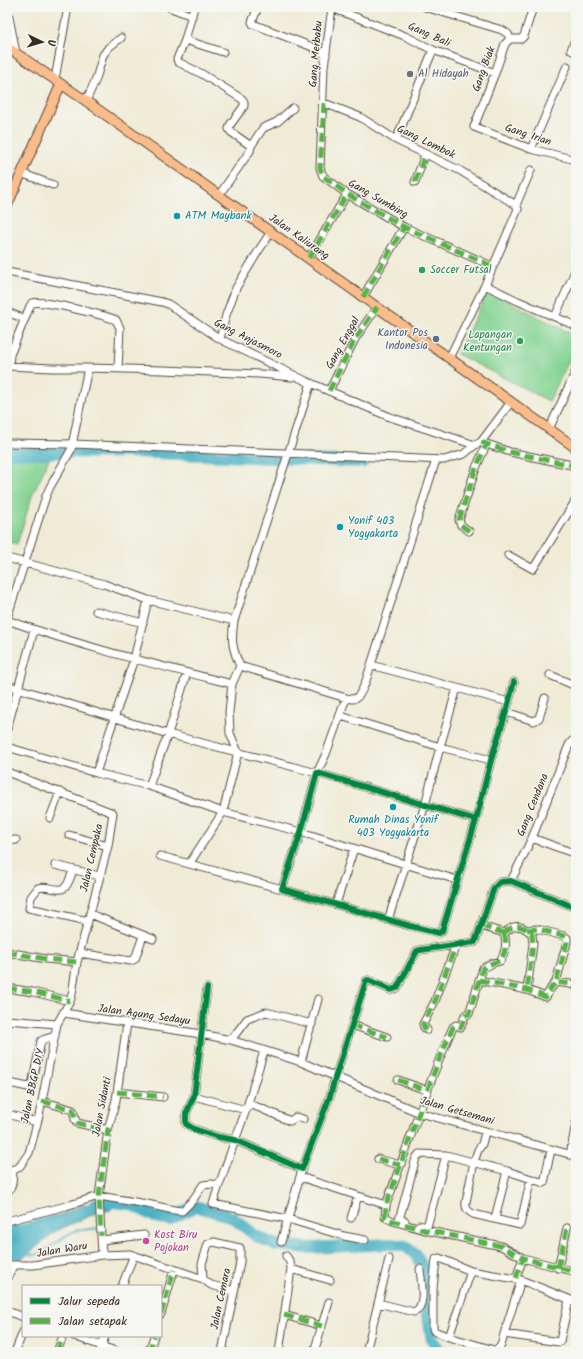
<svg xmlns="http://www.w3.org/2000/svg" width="583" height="1359" font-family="Kalam,sans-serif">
<rect width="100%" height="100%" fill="#f6f6f2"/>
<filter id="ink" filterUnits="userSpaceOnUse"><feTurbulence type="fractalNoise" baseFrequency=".025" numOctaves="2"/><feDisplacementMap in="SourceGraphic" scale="8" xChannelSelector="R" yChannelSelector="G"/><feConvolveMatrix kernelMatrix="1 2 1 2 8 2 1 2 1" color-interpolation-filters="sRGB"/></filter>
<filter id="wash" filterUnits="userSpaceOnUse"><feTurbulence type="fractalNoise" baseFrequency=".012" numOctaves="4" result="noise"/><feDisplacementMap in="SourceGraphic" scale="16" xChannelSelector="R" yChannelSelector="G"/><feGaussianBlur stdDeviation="0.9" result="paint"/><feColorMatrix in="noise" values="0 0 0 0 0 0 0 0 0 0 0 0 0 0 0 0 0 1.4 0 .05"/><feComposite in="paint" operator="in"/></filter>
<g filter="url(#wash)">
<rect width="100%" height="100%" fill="#efebd6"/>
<path fill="#83d392" stroke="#5f7e58" d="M488,291L576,336V347L549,401L457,354Z
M7,456L49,459L32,496L17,544L7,541Z"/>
<path fill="#43afc1" stroke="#3f6c70" d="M112,1199L111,1210L94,1214L56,1231L22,1259L7,1258V1222L15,1220L21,1234L79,1206Z"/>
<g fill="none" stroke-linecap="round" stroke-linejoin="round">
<path stroke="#43afc1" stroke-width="2" d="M27,1254L37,1255L74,1231L99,1228"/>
<path stroke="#43afc1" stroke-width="12" d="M7,453L133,452L363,462
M95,1204L112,1202L131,1204L155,1217L169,1220L195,1206L232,1217L256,1236L276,1245L310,1248L390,1244L405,1246L417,1256L426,1275V1311L432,1340L441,1352
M7,1235L53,1221"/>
</g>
</g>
<g filter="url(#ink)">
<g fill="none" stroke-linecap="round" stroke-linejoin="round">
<g stroke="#56473a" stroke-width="9">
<path id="minor" d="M7,7L16,53
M169,7L192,16
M194,7L185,40L177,59L178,62L202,74L242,99L244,102V106L230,125L229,129L231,132L251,146L250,151L219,195
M258,7L252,22L253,24L310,46L326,55
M332,7L324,67L320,168L323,176L347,194L404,227L492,266
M425,7L502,30L508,34L510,39
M533,7L524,36L521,39H510L505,44L495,73L474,127L531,149L576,160
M332,8L405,36L433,50L495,73
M576,37L571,50L576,53
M185,40L223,52
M55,79L68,7
M86,101L96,79L103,55L109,47L121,38
M324,103L360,117L396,140L459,170L516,205
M396,140L433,50
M251,146L263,128L277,122L293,108
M531,149L567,66
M21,173L53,185
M415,182L425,155
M516,205L531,170
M309,258L347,194
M7,272L162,302L168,304L220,339L308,382L390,417L475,445
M485,285L518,301L576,326
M363,297L404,227
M7,312L25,319
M555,317L576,269
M220,339L226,315L236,288L259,250L271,232
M449,358L485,285L518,209L516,205
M7,366L52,368H88L163,370L260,374L292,377
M9,366L10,355L30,306L32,303C43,300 104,315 116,320L120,328L118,369
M311,383L234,621C231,640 232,648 240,666L346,698C347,698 352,699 353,699C363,698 368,673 371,665L436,460
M329,391L355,339L377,307
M549,429L576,371
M481,442L510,452L576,466
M7,443L73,444L444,460L464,454L475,445L481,442L511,402
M469,531L461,525L459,520L476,468L486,445
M508,555L533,569L576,500
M7,558L104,584L148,600L234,621
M96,611L143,623
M7,618L46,496L50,487L71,450L88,368
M7,620C80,646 157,665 232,684
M371,665L509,702
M550,675L576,686
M7,685L168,734L317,773L326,754L346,698
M506,712L534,721L539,718L545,698
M341,716L440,747L491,760
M7,729L34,630
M7,747L96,773L149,786L223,812L238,752L230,733L229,712L232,684L240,666
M7,772L113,813L108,846L77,962L72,994L70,1001L57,1024L39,1116L29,1153L20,1166L16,1169L7,1170
M96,773L134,659L148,600
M149,786L168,734L187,673
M50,818L60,792
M476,820L317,773L301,832L282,889L410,926L439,933L442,931L476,820L491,760L506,712L514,682
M69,835L108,846
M532,838L576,854
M7,841L16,840
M160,856L282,889
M189,864L223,812L301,832L457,880
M55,865L99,876
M73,870C71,875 69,885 64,888C59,892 46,885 38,888L31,897L29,908L88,921
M511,881L532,838L569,745L572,741H576
M336,904L354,848
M90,914L153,939
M388,920L425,805L440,747L457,688
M481,926L504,933
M527,930L537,929L564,936L567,938V942L556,982
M504,933C507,944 506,952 500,961L493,963L483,968L469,1014L465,1015L461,1027L456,1025L453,1027C427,1085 408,1146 386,1205L385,1217L393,1221L425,1230L501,1246L523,1258
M504,933C515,924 521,924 532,934L533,944L527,990
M7,952L46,959L77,962
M79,953L131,961L135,959L143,936
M479,980L527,990L546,997L551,988L556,982L570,984L576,986
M7,988L33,992L70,1001
M207,988L194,1096L186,1114V1124L194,1129L218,1137L235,1140L302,1169L330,1096L335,1078L366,981L368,980L391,990L397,988L417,951L420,950L475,942L494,888L500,882L511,881L576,908
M64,1013L201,1034L231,1040L301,1062L420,1113L576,1156
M7,1020L57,1024
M352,1025L387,1037
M427,1030L424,1027L423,1024L435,1001L456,945
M231,1040L247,1019L266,1012L312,1024
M264,1051L246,1110L219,1185L213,1204L288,1219L344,1236L365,1240
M301,1062L318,999
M398,1080L426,1090
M9,1083L28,1087L32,1085L41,1041L45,1039L55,1036
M117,1092L163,1097
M194,1096L246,1110
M42,1101L73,1110L75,1119L77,1123L108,1130
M248,1104L260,1108L290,1121L296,1117L303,1119
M7,1114L37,1122
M485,1132L482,1144L478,1150L474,1162L466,1202C465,1209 468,1211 473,1214L520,1225L531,1179
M570,1155L576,1123
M378,1159L400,1165
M300,1177L386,1205
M7,1191C14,1188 12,1177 13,1170
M351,1218L358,1196
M495,1218L507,1171
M7,1221L66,1206L99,1196L147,1204L174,1210L182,1211L192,1201L203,1185L211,1184L219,1185
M405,1221L399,1220L416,1158L419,1154L446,1155L507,1171L544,1183L551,1150
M419,1225L427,1227L446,1155
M102,1240L144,1235
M281,1242L301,1173
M102,1255L99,1196L108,1130L116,1100L127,1023
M133,1255L203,1279L211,1285L234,1291
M7,1265H33L102,1255L130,1254L133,1255V1257L122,1286
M558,1268L567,1228
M291,1269L330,1280
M516,1278L523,1258L576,1272
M7,1279L13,1266
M203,1279L202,1264L208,1244L214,1242L240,1248V1262L222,1352
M569,1300L560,1341L559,1342L504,1334C502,1341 502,1350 494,1350L449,1337L471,1271L521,1280L576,1302
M378,1303L414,1312C427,1307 421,1281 420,1269
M7,1311L23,1317
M161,1314L174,1270
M284,1315L322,1326
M504,1334L521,1280
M74,1336L118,1352
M449,1337L434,1331L433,1328V1289L436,1259L439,1258L471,1271
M15,1352L23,1332
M57,1352L63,1336
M100,1352L105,1336
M149,1352L154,1336
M279,1352L291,1269L290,1262L286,1256
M314,1352L329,1302
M366,1352L389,1259"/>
</g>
<g stroke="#56473a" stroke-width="11">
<path id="major" d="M7,47L86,101L576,448
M7,206L61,84"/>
</g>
<use href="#minor" stroke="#fff" stroke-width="7"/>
<use href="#major" stroke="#fabc8b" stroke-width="9"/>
<path stroke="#57b245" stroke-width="5" stroke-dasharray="10 5" stroke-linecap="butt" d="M324,103L320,168L323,176L347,194L404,227L492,266
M415,182L425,155
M7,198L10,199
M309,258L347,194
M363,297L404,227
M329,391L355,339L377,307
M481,442L510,452L576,466
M469,531L461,525L459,520L476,468L486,445
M481,926L504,933
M527,930L537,929L564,936L567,938V942L556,982
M504,933C507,944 506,952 500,961L493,963L483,968L469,1014L465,1015L461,1027L456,1025L453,1027C427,1085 408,1146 386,1205L385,1217L393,1221L425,1230L501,1246L523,1258
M504,933C515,924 521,924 532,934L533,944L527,990
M7,952L46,959L77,962
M479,980L527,990L546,997L551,988L556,982L570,984L576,986
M7,988L33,992L70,1001
M352,1025L387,1037
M427,1030L424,1027L423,1024L435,1001L456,945
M398,1080L426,1090
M117,1092L163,1097
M42,1101L73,1110L75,1119L77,1123L108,1130L99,1196L101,1236
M378,1159L400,1165
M558,1268L567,1228
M516,1278L523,1258L576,1272
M161,1314L174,1270
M284,1315L322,1326
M57,1352L63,1336
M149,1352L154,1336"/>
<g stroke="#f6f6f2" stroke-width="8">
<path id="cycleway" d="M476,820L317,773L301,832L282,889L410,926L439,933L442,931L476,820L491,760L506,712L514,682
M207,988L194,1096L186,1114V1124L194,1129L218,1137L235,1140L302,1169L330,1096L335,1078L366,981L368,980L391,990L397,988L417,951L420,950L475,942L494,888L500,882L511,881L576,908"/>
</g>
<use href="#cycleway" stroke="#00873e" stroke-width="6"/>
</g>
</g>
<circle fill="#6b7280" stroke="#f6f6f2" stroke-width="1.5" cx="410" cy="74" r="4"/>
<g fill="#0f9aa8" stroke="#f6f6f2" stroke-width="1.5">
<circle cx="177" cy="216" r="4"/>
<circle cx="340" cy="527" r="4"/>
<circle cx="393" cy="807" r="4"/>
</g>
<g fill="#2e9e5b" stroke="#f6f6f2" stroke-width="1.5">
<circle cx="422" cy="270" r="4"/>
<circle cx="520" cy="341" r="4"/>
</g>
<circle fill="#5c6f8a" stroke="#f6f6f2" stroke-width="1.5" cx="436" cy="339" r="4"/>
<circle fill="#d1479c" stroke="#f6f6f2" stroke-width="1.5" cx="146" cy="1241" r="4"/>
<g text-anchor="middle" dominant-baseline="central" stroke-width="3" stroke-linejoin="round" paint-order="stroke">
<g font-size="11" fill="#3b2a1e" stroke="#f6f6f2">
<text transform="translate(429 35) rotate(24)">Gang Bali</text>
<text transform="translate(316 54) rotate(-85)">Gang Merbabu</text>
<text transform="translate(484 69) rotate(-70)">Gang Biak</text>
<text transform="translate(528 135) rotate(18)">Gang Irian</text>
<text transform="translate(426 142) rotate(26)">Gang Lombok</text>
<text transform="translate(378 199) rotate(30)">Gang Sumbing</text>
<text transform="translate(299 237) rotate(35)">Jalan Kaliurang</text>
<text transform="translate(248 339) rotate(27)">Gang Anjasmoro</text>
<text transform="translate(343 343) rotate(-61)">Gang Enggal</text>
<text transform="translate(533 805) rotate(-68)">Gang Cendana</text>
<text transform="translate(92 858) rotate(-77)">Jalan Cempaka</text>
<text transform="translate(144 1015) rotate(8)">Jalan Agung Sedayu</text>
<text transform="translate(33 1086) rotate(-78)">Jalan BBGP DIY</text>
<text transform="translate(102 1107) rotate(-79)">Jalan Sidanti</text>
<text transform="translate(457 1111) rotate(16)">Jalan Getsemani</text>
<text transform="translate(62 1250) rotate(-9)">Jalan Waru</text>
<text transform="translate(221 1299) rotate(-78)">Jalan Cemara</text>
</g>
<g font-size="11" fill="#5b616d" stroke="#f6f6f2" text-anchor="start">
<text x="418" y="74">Al Hidayah</text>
</g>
<g font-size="11" fill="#0d838f" stroke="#f6f6f2" text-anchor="start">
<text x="185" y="216">ATM Maybank</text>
<text x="348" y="521">Yonif 403<tspan x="348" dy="13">Yogyakarta</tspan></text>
<text x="393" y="820" text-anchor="middle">Rumah Dinas Yonif<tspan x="393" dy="13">403 Yogyakarta</tspan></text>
</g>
<g font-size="11" fill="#27864d" stroke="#f6f6f2" text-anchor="start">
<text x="430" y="270">Soccer Futsal</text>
<text x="512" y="335" text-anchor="end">Lapangan<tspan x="512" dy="13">Kentungan</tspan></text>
</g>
<g font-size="11" fill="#4e5e75" stroke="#f6f6f2" text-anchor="end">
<text x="428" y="333">Kantor Pos<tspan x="428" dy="13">Indonesia</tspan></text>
</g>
<g font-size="11" fill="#b23c85" stroke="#f6f6f2" text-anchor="start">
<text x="154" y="1235">Kost Biru<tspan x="154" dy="13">Pojokan</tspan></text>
</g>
</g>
<rect width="583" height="1359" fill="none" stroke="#f6f6f2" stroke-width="24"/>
<rect x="22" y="1285" width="140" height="52" fill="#f6f6f2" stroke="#aba49d"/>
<rect x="30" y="1298" width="20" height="6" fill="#00873e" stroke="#aba49d"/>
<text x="58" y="1305" font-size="12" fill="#3b2a1e">Jalur sepeda</text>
<rect x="30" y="1318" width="20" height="6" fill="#57b245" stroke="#aba49d"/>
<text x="58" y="1325" font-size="12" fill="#3b2a1e">Jalan setapak</text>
<g transform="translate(42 42) rotate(95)" stroke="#f6f6f2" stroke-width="3" paint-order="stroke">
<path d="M0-3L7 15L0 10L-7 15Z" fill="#3b2a1e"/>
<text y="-6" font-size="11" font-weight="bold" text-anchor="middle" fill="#3b2a1e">U</text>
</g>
</svg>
